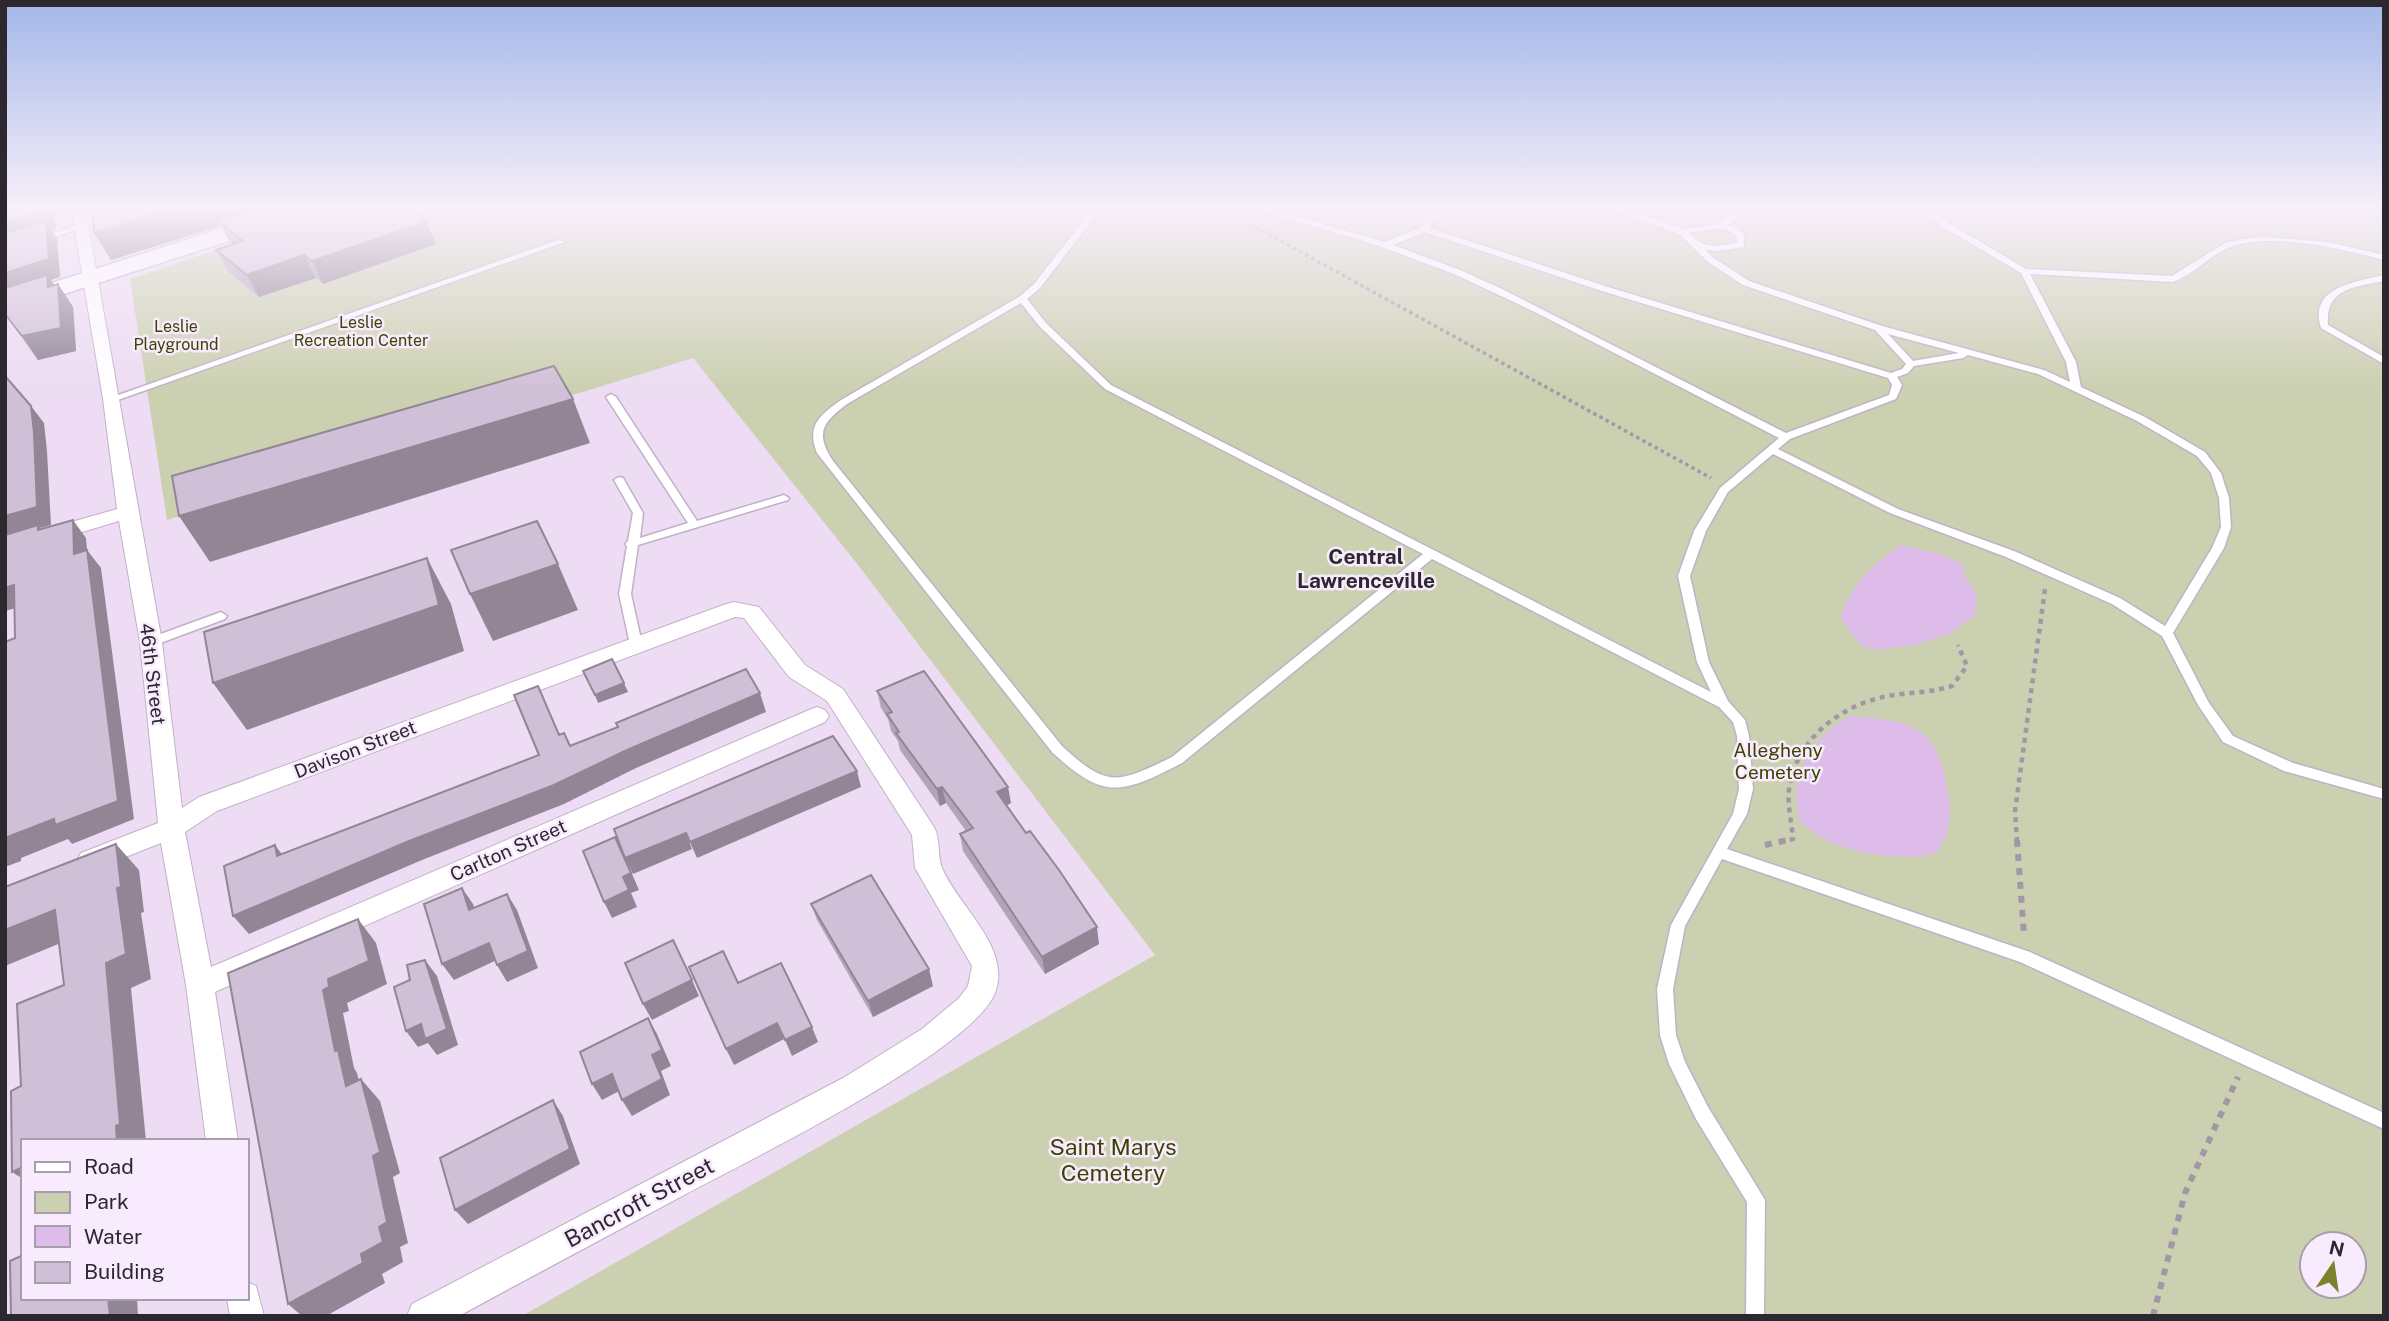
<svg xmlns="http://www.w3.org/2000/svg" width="2389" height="1321" font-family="'Public Sans',sans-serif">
<rect width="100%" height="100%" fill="#eddcf3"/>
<path fill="#cbd0b0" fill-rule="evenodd" d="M342,207H2384V1316H522L1155,955L858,565L693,358L167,520L130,279ZM2312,1244H2354V1286H2312Z"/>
<path fill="#ddbce9" d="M1901,545L1940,554L1962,564L1966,578L1977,594L1974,616L1951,633L1915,645L1876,650L1861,646L1840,617C1854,581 1870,567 1901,545Z
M1849,716C1873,718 1909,719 1927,737C1943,753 1953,804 1949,826C1947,834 1942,843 1938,851C1916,864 1856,853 1832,843C1820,838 1810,830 1800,821C1786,780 1813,736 1849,716Z"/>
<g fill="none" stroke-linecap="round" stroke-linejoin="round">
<g stroke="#c1b1c7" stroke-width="3">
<path id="lane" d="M1094,207H1102L1040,288L1027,299L1046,323L1111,385L1711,692L1697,662L1678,576L1694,531L1720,488L1779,438L1537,313L1454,274L1379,246L1250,207H1264L1385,242L1422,227L1431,207H1439L1430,228L1608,287L1891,373L1902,369L1906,364L1875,330L1743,285L1708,262L1679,234L1607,207H1620L1683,229L1718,224L1744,207H1754L1727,225L1737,228L1744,234V247L1717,251L1704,249L1714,258L1749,281L1882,326L2044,370L2070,382L2066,362L2021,273L1938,224L1922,207H1931L1944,220L2026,269L2172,276L2225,243L2243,239L2262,237L2328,242L2384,255V260C2342,249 2269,231 2228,248C2208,256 2194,275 2173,282L2030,274L2076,362L2081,387L2145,417L2205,452L2221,473L2229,498L2231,527L2224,548L2173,633L2209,703L2233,736L2293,763L2384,789V799L2284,771L2223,742L2198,705L2162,636L2112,604L2006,557L1890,513L1773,454L1728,492L1706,531L1690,576L1709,662L1728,701L1745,720L1749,736L1753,789L1747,814L1727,849L2030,952L2384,1113V1129L2020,962L1722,859L1685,926L1673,989L1676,1035L1685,1062L1708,1107L1765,1200L1764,1316H1746L1747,1202L1696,1119L1669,1064L1660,1035L1657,989L1671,925L1733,814L1739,789L1737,736L1733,722L1719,707L1432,559L1182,763C1122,794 1104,801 1052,752L817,453C806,426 820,415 841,400L1019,297L1034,284ZM1720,228L1731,232L1737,237V243C1716,247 1704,249 1688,233ZM1425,232L1602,291L1888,378L1892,385L1889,395L1786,433L1502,289L1460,270L1393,245ZM1021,303L1040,327L1105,389L1423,554L1172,757C1118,783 1108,789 1062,746L833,461C815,433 822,423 847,404ZM1888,334L1959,353L1913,361ZM1968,355L2038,374L2137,421L2197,456L2211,473L2219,498L2221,527L2212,548L2165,626L2120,598L2014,551L1898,509L1778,449L1790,439L1896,399L1902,385L1897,377L1908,373L1914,366L1963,358Z
M106,216L113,218L42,241L35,239Z
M558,240L565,242L115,401L112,402L107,399Z
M2384,275V281C2355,287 2325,288 2328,325L2384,357V364L2321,328C2308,287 2355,282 2384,275Z
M611,394L616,397L697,521L784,495L789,498L788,500L638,545L631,594L642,644L636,648L630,644L619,594L627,546L625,544L628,541L633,513L614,480L619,477L623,478L643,513L640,538L688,523L606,397Z
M221,612L227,616L225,619L155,645H147L145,642L147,639Z"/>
</g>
<g stroke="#c1b1c7" stroke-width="2">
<path id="street" d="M71,207H85L162,642L182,808L199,797L726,604L734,602L759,607L805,665L843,689L934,827C941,840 937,855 942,868C958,906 1010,946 996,990C979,1049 745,1162 684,1195C609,1235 534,1275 459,1316H407L412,1304L843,1078L922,1029L959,998L968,986L972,966L915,868L912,835L827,701L789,677L744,618L735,617L217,811L185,832L211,967L809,710L817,707L825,710L829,716L825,722L215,992L238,1141H206L186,985L161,843L90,871L81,867L77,860L81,853L158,823L140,642L119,521L5,555V541L117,509L103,399Z
M247,1282L256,1286L264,1316H230L227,1298H247Z"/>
</g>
<g stroke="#c1b1c7" stroke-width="3">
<path id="secondary" d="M288,207H321L319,212L5,313V298Z"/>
</g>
<path stroke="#a396a7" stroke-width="3.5" stroke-dasharray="3.5 3.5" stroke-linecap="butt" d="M1231,207L1229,212L1239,218
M1250,224L1711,478"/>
<path stroke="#a396a7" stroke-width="4.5" stroke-dasharray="5 5" stroke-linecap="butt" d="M1780,842L1793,839C1792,823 1787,806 1789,790C1795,740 1840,705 1888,696C1909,692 1931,693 1952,686L1967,666L1958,645
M2017,842L2015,811L2045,589"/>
<path stroke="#a396a7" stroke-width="6" stroke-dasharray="7 7" stroke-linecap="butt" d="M2017,840L2024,935
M1765,845L1788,840
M2153,1316L2185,1193L2238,1077"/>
<use href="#lane" fill="#fff" fill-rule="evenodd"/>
<use href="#street" fill="#fff" fill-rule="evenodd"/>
<use href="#secondary" fill="#fff" fill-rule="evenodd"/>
</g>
<path fill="#b3a5b9" d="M5,207L56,228L51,230L57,238L60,277L51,280L54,285L58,284L73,307L76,351L38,360L5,314Z
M92,207L436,244L323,284L316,278L259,297L229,272L216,250L232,245L220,226L111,260Z
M877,691L1011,803L1006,806L1099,944L1045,974L963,851L960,834L966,831L946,803L940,806L900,750L898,741L891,731L888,719L881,708Z
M811,904L933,986L873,1017L817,920Z"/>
<path fill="#928696" d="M45,207H54L56,228L51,230L57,238L60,277L51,280L59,292L58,284L73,307L76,351L38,360L22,336L5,295V223Z
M179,207H278L218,221L220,226L111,260L94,233Z
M426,222L436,244L323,284L312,261Z
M304,255L316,278L259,297L247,275Z
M573,399L590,443L210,562L179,516Z
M31,406L44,423L47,451L51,525L40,528L52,544L5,538V516Z
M73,520L86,538L87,550L101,568L134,819L72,844L68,839L21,858V861L5,867V838L74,554Z
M427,558L451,604L464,651L247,730L213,683Z
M558,564L578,610L493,641L470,594Z
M14,585L29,604L5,611V588Z
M624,683L628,692L598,703L595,695Z
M760,693L766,712L636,768L564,804L422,860L249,934L233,916Z
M857,771L861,787L697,858L690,842Z
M942,787L946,803L940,806L937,789Z
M1008,787L1011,803L999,809L997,792Z
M686,833L692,849L633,874L626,860L639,890L631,893L637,907L612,918L604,902L623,877L625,858Z
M116,844L139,870L144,912L141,913L151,979L131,988L146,1141H117L106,963L117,888Z
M275,845L289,864L277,856Z
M462,888L473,904L480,927L469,910Z
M507,894L517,910L538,968L507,982L497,965Z
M55,910L80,935L5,966V930Z
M358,919L376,943L387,984L347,1003L349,1011L343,1013L354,1068L357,1073L366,1108L346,1086L335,1051L323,990Z
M1097,927L1099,944L1045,974L1042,957Z
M489,943L499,959L454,980L442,964Z
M425,960L437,976L458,1045L437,1055L428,1043L418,1047L406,1031Z
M929,969L933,986L873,1017L868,1001Z
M692,980L699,996L652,1020L643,1004Z
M648,1018L657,1034L671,1066L661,1071L670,1095L632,1116L622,1100L652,1055Z
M777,1023L784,1039L734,1065L726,1049Z
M812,1027L818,1042L792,1056L785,1040Z
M612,1074L621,1090L602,1100L592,1084Z
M361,1079L380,1101L400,1173L393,1177L408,1243L400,1247L403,1262L382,1274L385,1283L326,1316H302L288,1304L361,1254L379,1227Z
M553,1100L563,1116L580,1164L468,1224L455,1210Z
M23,1167V1179L12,1172Z
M108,1298H137L138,1316H110Z"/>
<path fill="#d0c0d7" stroke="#928696" stroke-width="2" d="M5,207H45V211L5,223Z
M92,207H179L94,233Z
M263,207H405L426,222L312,261L304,255L247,275L216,250L243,241L218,221Z
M46,221L49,259L5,273V233Z
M47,275L48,287L58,284L61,328L22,336L5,314V288Z
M554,366L573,399L179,516L172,476Z
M5,376L31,406L34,433L37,507L5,516Z
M73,520L74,554L87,550L118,801L55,825L54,819L5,838V642L15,638L14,585L5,588V535L38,525V530Z
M537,521L558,564L470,594L451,550Z
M427,558L439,605L213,683L204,632Z
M612,659L624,683L595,695L583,671Z
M746,669L760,693L627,750L554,785L409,841L233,916L224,866L275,845L277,856L539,755L514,695L538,686L559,735L564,733L570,746L618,727L616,723Z
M924,671L1008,787L997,792L1026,833L1030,831L1059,870L1097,927L1042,957L960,834L973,828L942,787L937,789L896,733L899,732L887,714L892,712L877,691Z
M833,736L857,771L690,842L686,833L625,858L614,829Z
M615,837L631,873L623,877L629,890L604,902L583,851Z
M116,844L121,887L117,888L126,954L106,963L120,1124L116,1126L117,1141H23V1167L12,1172L11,1091L21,1086L17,1004L64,985L55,910L5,930V887Z
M871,875L929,969L868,1001L811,904Z
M462,888L469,910L507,894L528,951L497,965L489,943L442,964L424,904Z
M358,919L369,961L328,979L329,987L323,990L335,1051L338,1050L346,1086L361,1079L380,1152L373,1156L387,1222L379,1227L383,1242L361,1254L363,1263L288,1304L228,973Z
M673,940L692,980L643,1004L625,963Z
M723,951L738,983L781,963L812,1027L785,1040L777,1023L726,1049L689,967Z
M425,960L447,1029L425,1039L421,1024L406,1031L394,987L410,980L407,965Z
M648,1018L662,1050L652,1055L662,1079L622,1100L612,1074L592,1084L580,1052Z
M553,1100L570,1149L455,1210L440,1158Z
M23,1255V1298H108L110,1316H11L10,1261Z"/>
<linearGradient id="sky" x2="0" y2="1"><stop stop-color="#a3b7e8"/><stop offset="0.53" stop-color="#f7effa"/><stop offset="1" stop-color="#f7effa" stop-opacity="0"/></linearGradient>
<rect width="2389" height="392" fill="url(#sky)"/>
<g text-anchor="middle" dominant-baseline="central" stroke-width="5" stroke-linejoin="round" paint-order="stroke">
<g font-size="16" fill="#3e4302" stroke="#f8ebfd">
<text x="361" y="322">Leslie<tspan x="361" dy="18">Recreation Center</tspan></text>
<text x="176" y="326">Leslie<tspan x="176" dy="18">Playground</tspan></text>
</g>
<g font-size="19" fill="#2d2730" stroke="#f8ebfd">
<text transform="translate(153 674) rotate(83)">46th Street</text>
<text transform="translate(355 749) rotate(-21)">Davison Street</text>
<text transform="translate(508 850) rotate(-24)">Carlton Street</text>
</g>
<g font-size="19" fill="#3e4302" stroke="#f8ebfd">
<text x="1778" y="750">Allegheny<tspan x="1778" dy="22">Cemetery</tspan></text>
</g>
<g font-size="21" font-weight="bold" fill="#2d2730" stroke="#f8ebfd">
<text x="1366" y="556">Central<tspan x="1366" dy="24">Lawrenceville</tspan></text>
</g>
<g font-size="23" fill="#3e4302" stroke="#f8ebfd">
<text x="1113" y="1146">Saint Marys<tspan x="1113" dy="26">Cemetery</tspan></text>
</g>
<g font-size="23" fill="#2d2730" stroke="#f8ebfd">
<text transform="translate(639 1202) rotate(-28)">Bancroft Street</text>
</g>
</g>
<rect width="2389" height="1321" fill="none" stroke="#2d2730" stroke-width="14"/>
<rect x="21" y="1139" width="228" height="161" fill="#f8ebfd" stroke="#a79dab" stroke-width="2"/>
<rect x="35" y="1162" width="35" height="10" fill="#ffffff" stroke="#a79dab" stroke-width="2"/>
<text x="84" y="1174" font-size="21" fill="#2d2730">Road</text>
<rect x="35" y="1192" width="35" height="21" fill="#cbd0b0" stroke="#a79dab" stroke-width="2"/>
<text x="84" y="1209" font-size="21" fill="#2d2730">Park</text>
<rect x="35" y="1226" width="35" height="21" fill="#ddbce9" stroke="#a79dab" stroke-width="2"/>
<text x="84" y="1244" font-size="21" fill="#2d2730">Water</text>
<rect x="35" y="1262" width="35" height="21" fill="#d0c0d7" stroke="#a79dab" stroke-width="2"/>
<text x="84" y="1279" font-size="21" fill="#2d2730">Building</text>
<g transform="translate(2333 1265) rotate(13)"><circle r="33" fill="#f8ebfd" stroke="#a79dab" stroke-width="2"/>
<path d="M0-5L12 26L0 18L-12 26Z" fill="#79822e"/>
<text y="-10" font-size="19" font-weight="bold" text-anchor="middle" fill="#2d2730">N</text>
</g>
</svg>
